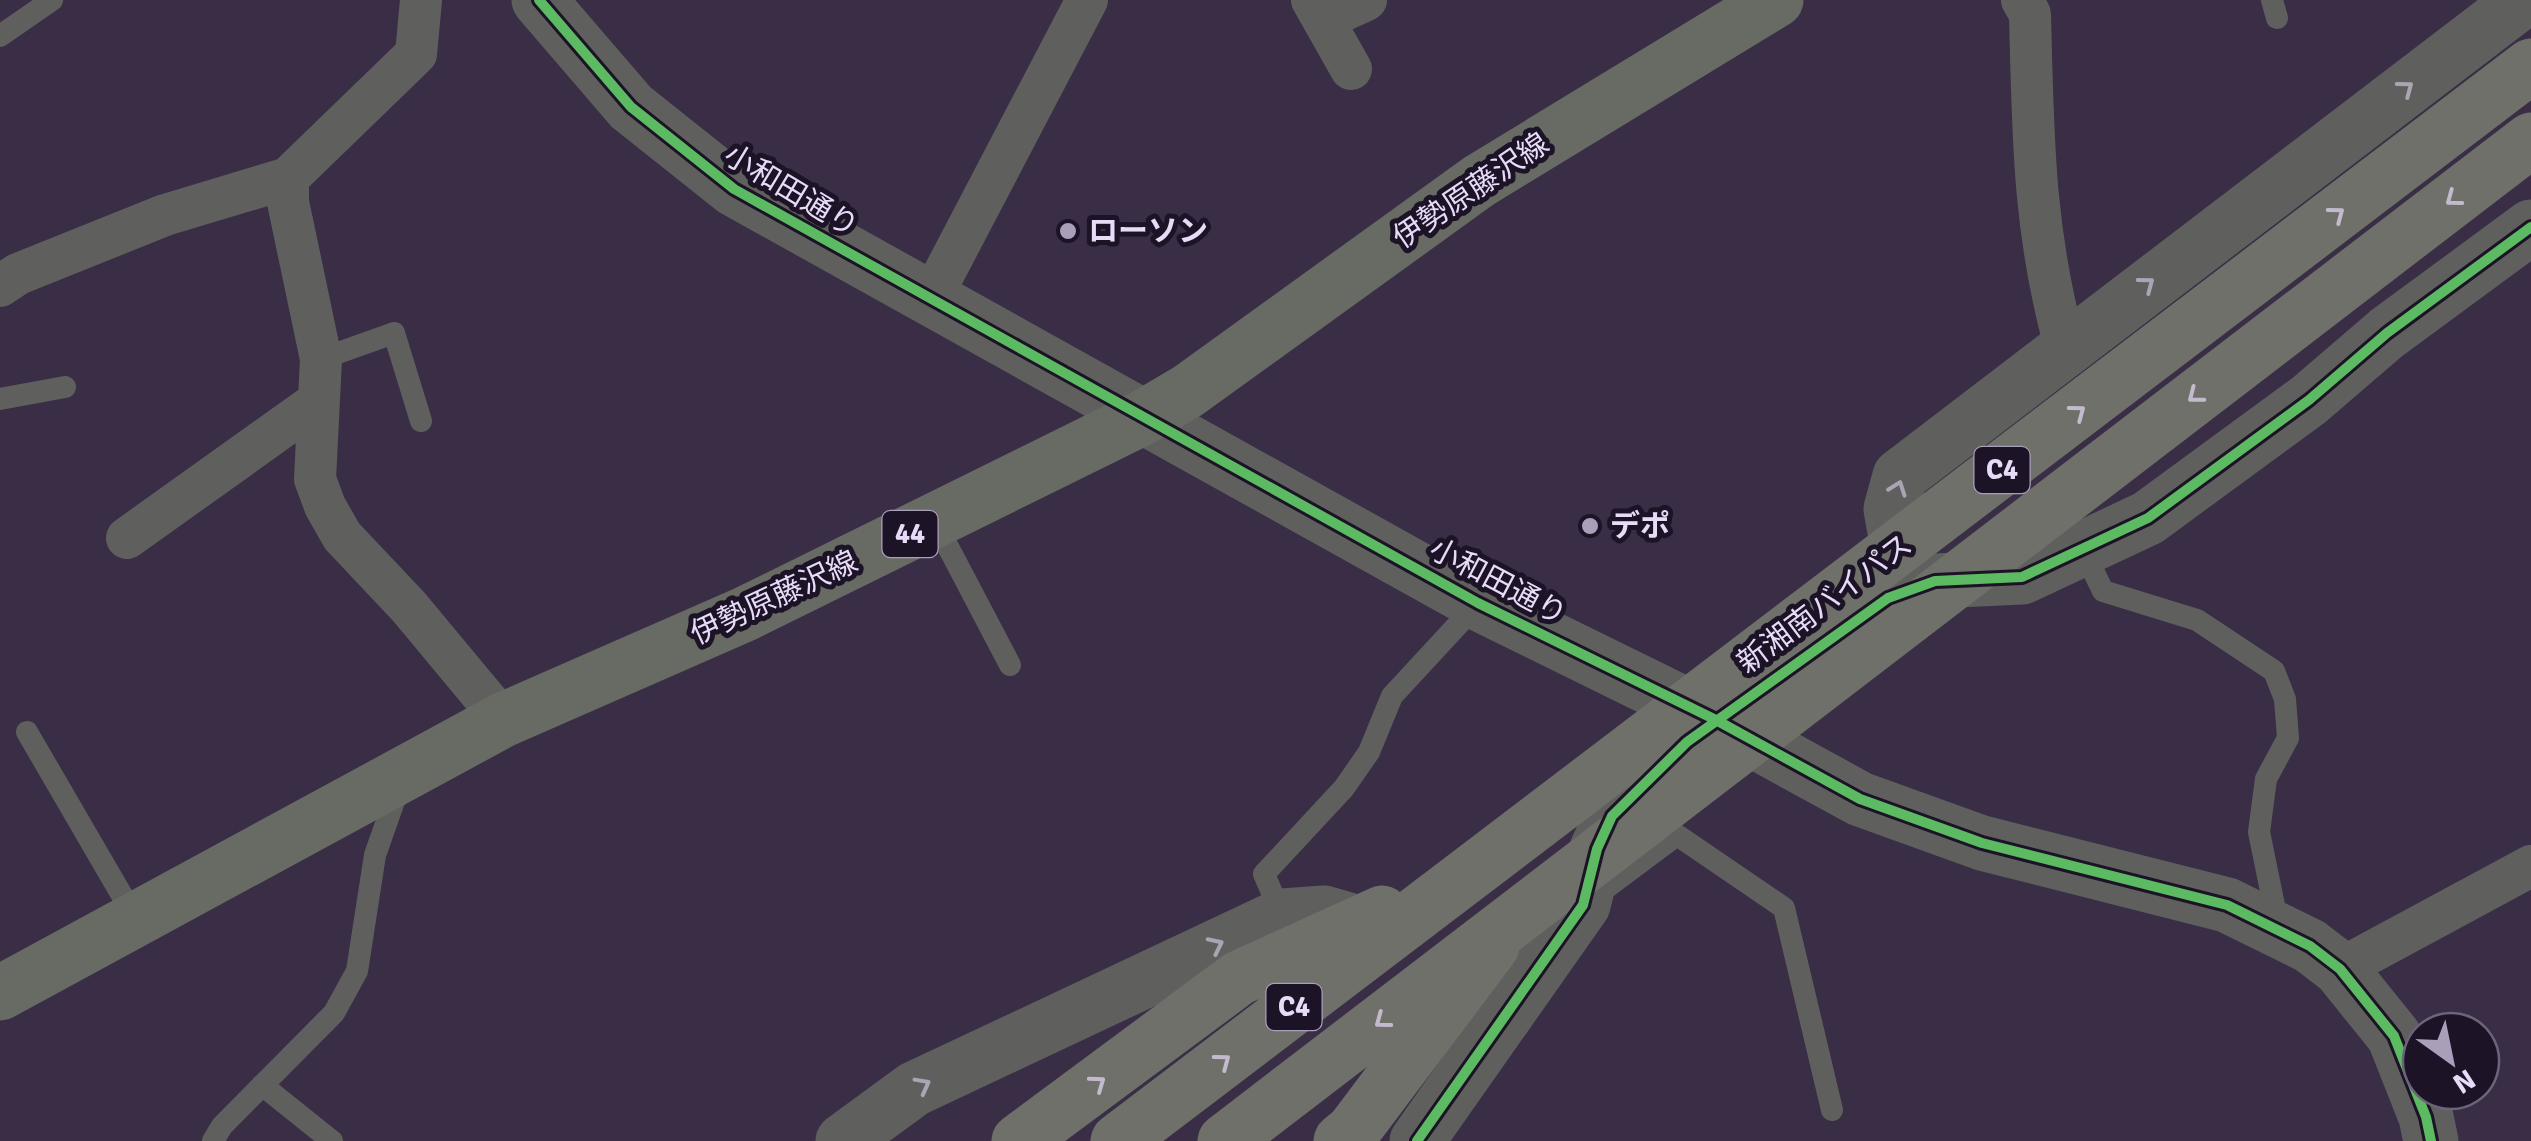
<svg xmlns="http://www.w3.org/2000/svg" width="2531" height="1141" font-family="Signika,'Noto Sans JP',sans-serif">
<rect width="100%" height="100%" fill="#392e46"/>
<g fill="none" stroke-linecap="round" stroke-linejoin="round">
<path stroke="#5f605e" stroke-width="22" d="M2272,0L2277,18
M0,36L52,0
M321,359L394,333L421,421
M0,399L65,387
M935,522L1010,665
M2083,550L2103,591L2197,620L2274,671L2285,699L2288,738L2266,779L2259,832L2278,925
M27,732L134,916
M1594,897L1677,835L1784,908L1832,1110
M1282,916L1264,874L1344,788L1369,752L1392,696L1478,603
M262,1085L332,1141
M213,1141L222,1126L334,1013L357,971L375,855L400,784"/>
<path stroke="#5f605e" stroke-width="42" d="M1312,0L1351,69
M2022,0L2030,14C2033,134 2033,229 2065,346
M1324,19L1366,0
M288,178V202L321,359L315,479L325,506L342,536L409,607L503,720
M0,286L18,274L165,215L288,178L416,54L421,0
M930,300L1087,0
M127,538L316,403
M2340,969L2531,866"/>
<path stroke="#5f605e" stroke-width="55" d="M539,0L631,107L734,189L1478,603L1716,720L1860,799L1982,843L2227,905L2310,946L2340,969L2394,1036L2426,1117L2431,1141
M1893,590L1901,566L1891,509L1900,476L2523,0
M843,1141L914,1089L1282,916L1324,913L1386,931
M1417,1141L1583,905L1597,849L1612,816L1687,742L1888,598L1935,581L2022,577L2148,518L2309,400L2387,333L2531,227"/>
<path stroke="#686a64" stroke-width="55" d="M0,993L503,720L745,614L1144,417L1188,391L1479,181L1776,0"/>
<path stroke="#6e7069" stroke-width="55" d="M1341,1141L1353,1131L1492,946"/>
<path stroke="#6e7069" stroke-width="55" d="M1019,1141L1239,978L1382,913
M1118,1141L2531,66
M1225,1141L2531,140"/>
<g stroke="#1c1326" stroke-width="16">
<path id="cycleway" d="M539,0L631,107L734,189L1478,603L1716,720L1860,799L1982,843L2227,905L2310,946L2340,969L2394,1036L2426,1117L2431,1141
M1417,1141L1583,905L1597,849L1612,816L1687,742L1888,598L1935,581L2022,577L2148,518L2309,400L2387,333L2531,227"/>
</g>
<use href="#cycleway" stroke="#5cba63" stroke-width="10"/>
</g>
<defs><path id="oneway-chevron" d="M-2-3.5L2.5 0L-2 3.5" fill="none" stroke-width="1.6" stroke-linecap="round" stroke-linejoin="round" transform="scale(2.5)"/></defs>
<g stroke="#aaa4b3">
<use href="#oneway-chevron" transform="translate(2406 88) rotate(-37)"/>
<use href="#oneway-chevron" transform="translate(2147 284) rotate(-37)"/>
<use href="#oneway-chevron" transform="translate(1898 488) rotate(-70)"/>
<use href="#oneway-chevron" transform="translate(1216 945) rotate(-26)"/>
<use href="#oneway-chevron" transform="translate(923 1085) rotate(-28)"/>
</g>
<g stroke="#c3bbcd">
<use href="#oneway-chevron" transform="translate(2453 199) rotate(143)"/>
<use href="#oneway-chevron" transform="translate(2337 214) rotate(-37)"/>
<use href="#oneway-chevron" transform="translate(2195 396) rotate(142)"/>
<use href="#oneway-chevron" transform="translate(2078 412) rotate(-37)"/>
<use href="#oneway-chevron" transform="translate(1382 1021) rotate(143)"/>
<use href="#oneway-chevron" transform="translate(1223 1061) rotate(-37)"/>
<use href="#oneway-chevron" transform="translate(1098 1083) rotate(-36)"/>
</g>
<g fill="#aa9eba" stroke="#1c1326" stroke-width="4">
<circle cx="1068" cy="231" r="10"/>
<circle cx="1590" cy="526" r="10"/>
</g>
<g text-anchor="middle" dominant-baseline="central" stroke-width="10" stroke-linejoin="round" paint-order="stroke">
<g fill="#1c1326" stroke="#aa9fb9" stroke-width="2.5">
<rect x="1974.5" y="447" width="55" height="46" rx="8"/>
<rect x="882.5" y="511" width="55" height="46" rx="8"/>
<rect x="1266.5" y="984" width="55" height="46" rx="8"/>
</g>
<g font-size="28" font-weight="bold" fill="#e7dbf8">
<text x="2002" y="470">C4</text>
<text x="910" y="534">44</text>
<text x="1294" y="1007">C4</text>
</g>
<g font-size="30" fill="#e7dbf8" stroke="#1c1326">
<text transform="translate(791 191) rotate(31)">小和田通り</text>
<text transform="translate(1471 191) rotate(-34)">伊勢原藤沢線</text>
<text transform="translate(1498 582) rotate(28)">小和田通り</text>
<text transform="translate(774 598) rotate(-25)">伊勢原藤沢線</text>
<text transform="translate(1825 604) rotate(-37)">新湘南バイパス</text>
</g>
<g font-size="30" font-weight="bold" fill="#e7dbf8" stroke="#1c1326" text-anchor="start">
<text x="1088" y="231">ローソン</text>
<text x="1610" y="526">デポ</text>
</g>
</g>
<g transform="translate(2451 1061) rotate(147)"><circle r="48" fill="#1c1326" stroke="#6d637a" stroke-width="2.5"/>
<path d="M0-8L18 38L0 25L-18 38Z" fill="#aa9eba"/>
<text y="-15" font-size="28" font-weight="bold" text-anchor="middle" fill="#e7dbf8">N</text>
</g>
</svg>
